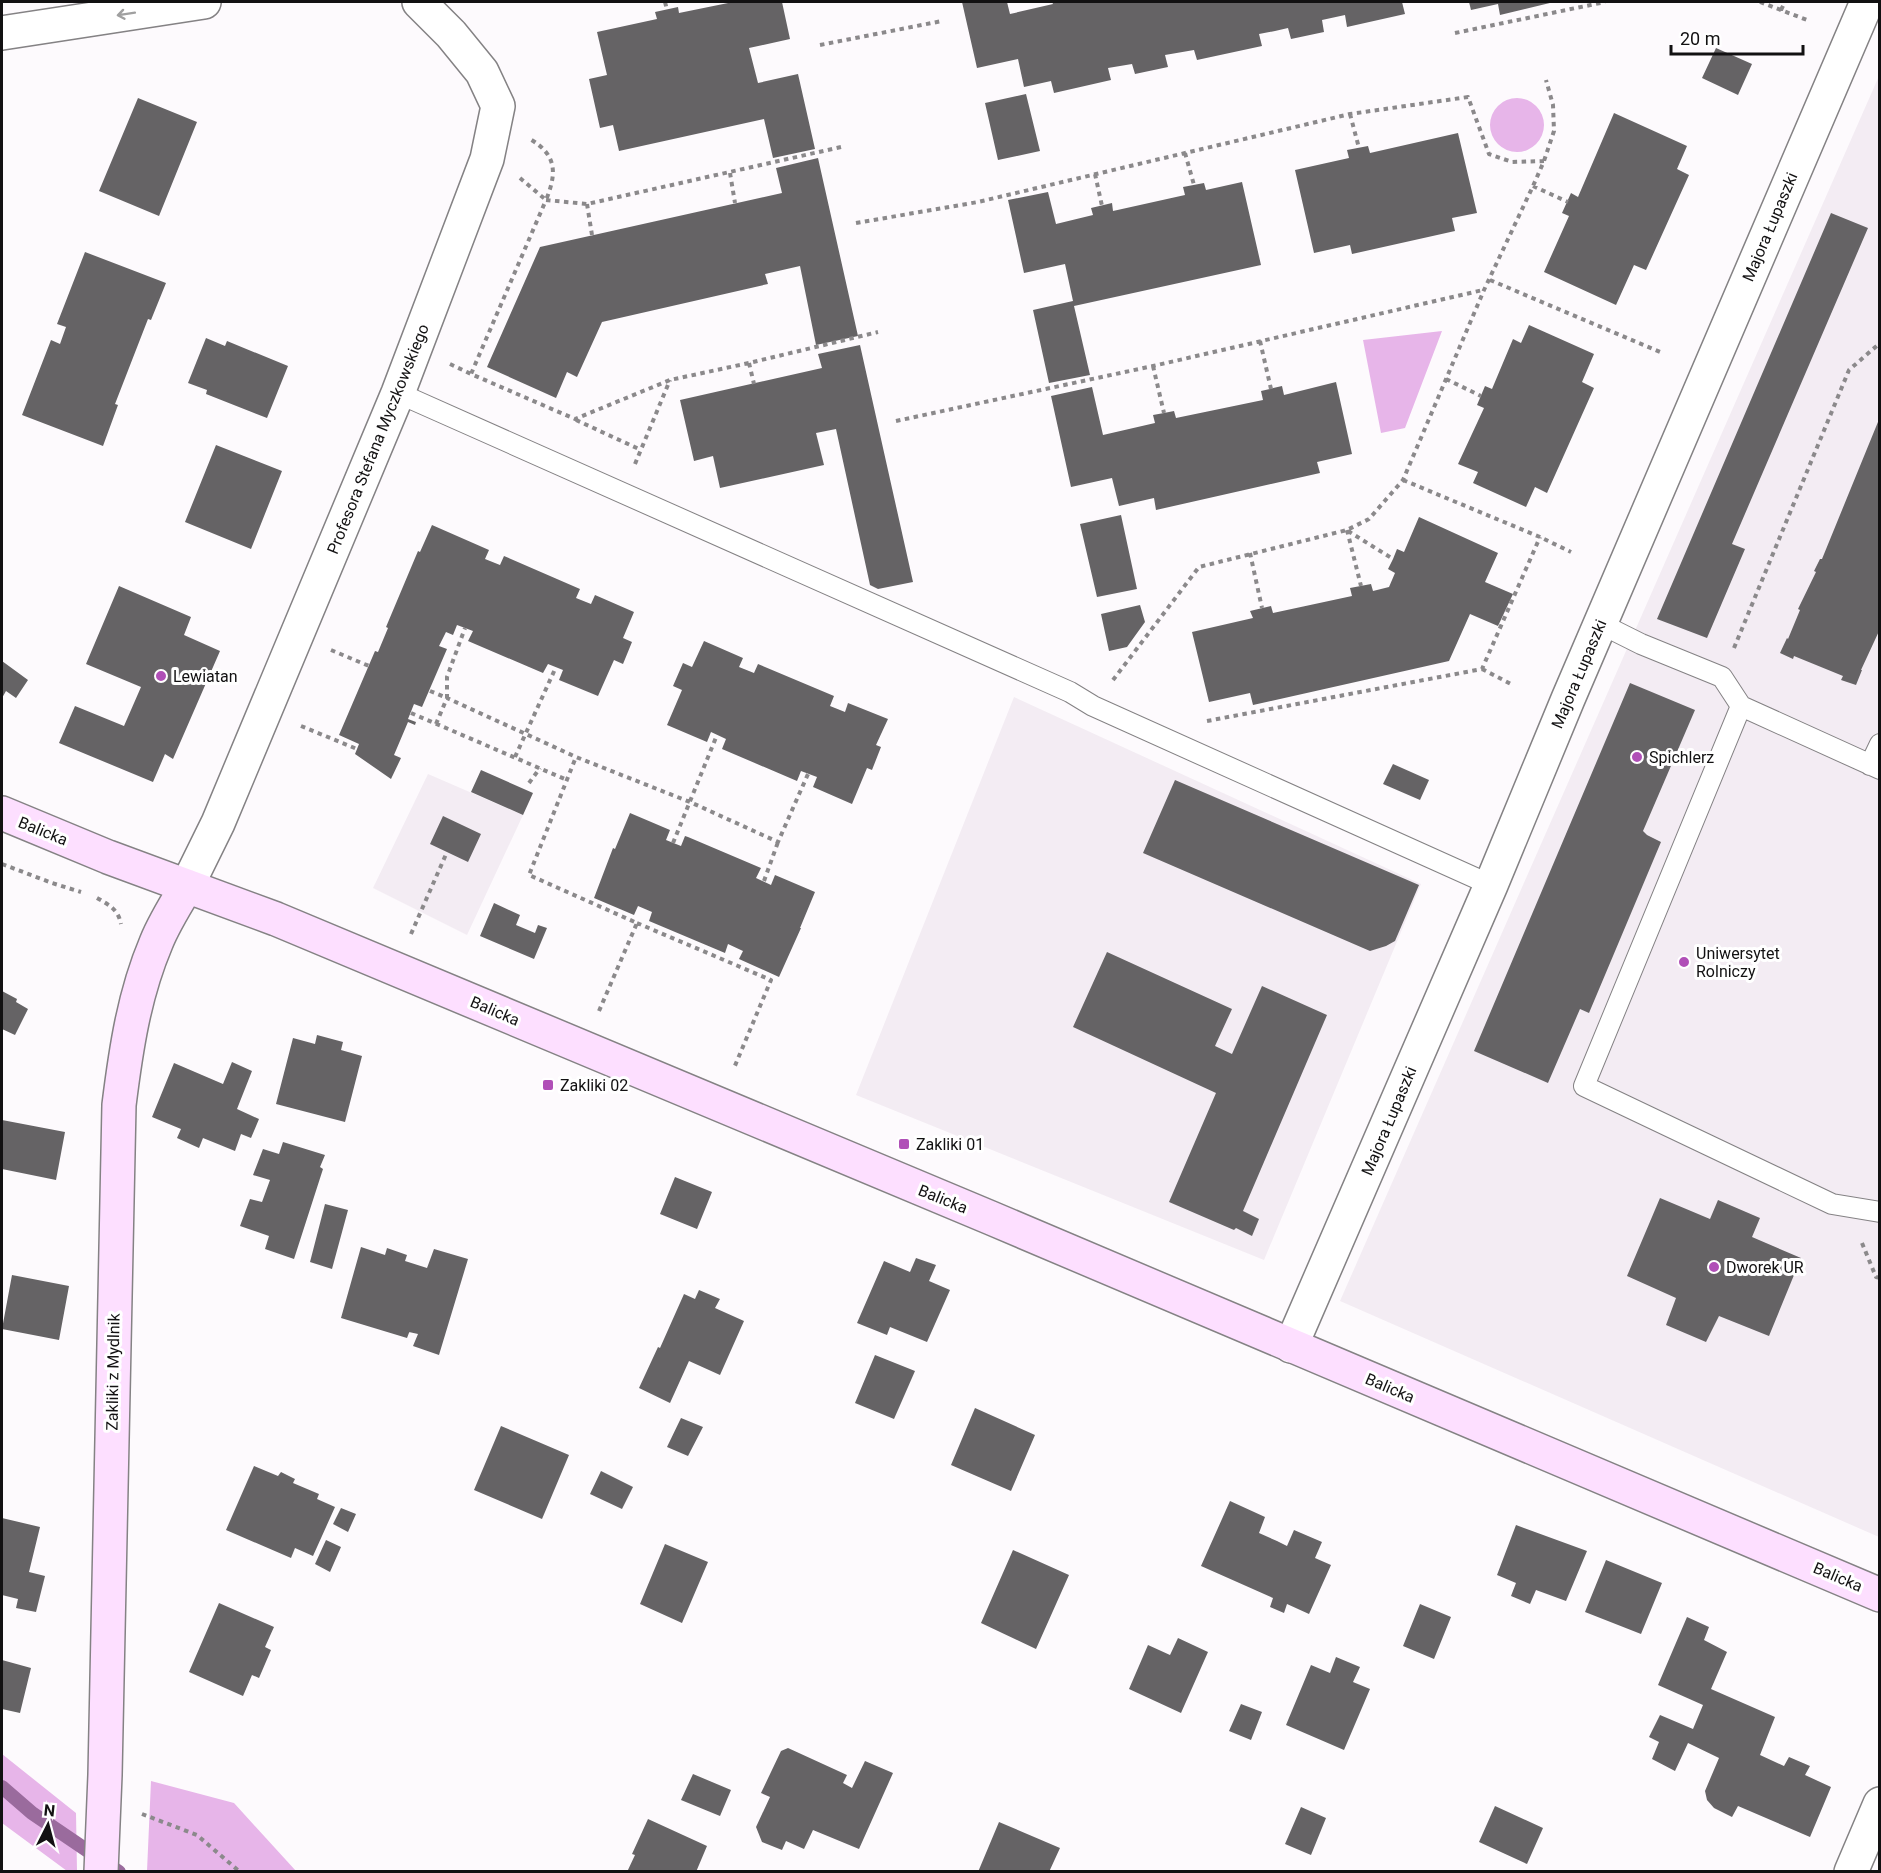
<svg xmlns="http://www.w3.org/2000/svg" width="1881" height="1873" font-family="Roboto,sans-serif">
<rect width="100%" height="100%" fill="#fdfafd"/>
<path fill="#f3ecf3" d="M1879,76V1537L1340,1301Z
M1014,697L1421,884L1264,1260L856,1095Z
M428,774L523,815L467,935L373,888Z"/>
<path fill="#e7b5e9" d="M1490 125a27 27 0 1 1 54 0a27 27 0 1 1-54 0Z
M1442,331L1405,428L1381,433L1363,340Z
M2,1754L76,1813L77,1871H67L2,1823Z
M151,1781L234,1803L296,1871H147Z"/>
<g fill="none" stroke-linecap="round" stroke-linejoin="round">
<path stroke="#9a6b9d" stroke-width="14" d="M2,1787L32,1813L119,1872"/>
</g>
<path fill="#656365" d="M733,2H782L790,39L749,48L758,83L798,74L815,149L773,158L764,119L619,151L613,125L600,128L589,79L607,75L597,32L657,19L655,12L678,7L679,13Z
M962,2H1007L1010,14L1053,4L1052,2H1402L1405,14L1347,27L1345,15L1322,20L1324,32L1291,39L1288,28L1275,31L1259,34L1262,46L1197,60L1194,50L1165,55L1168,67L1135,74L1132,64L1108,68L1111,80L1054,93L1051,81L1024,87L1018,59L977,68Z
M1469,2H1554L1500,15L1498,4L1471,10Z
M1716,48L1752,64L1738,95L1702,78Z
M1026,94L1040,151L998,160L985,103Z
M138,98L197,122L159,216L99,191Z
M1614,113L1687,146L1677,169L1689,175L1646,270L1634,265L1616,305L1544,272L1569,216L1562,213L1571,193L1578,197Z
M1458,133L1477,213L1452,218L1455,231L1352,254L1350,245L1314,253L1295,170L1349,158L1347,150L1368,146L1370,153Z
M818,158L858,336L816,345L800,266L765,274L768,284L602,322L577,377L567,372L556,398L487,367L540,247L782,193L776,168Z
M1242,182L1261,265L1074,306L1090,375L1049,383L1033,310L1073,301L1065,264L1024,273L1008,200L1048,192L1056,224L1093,215L1091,208L1112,203L1113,211L1185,195L1183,187L1204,183L1206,190Z
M1831,213L1868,228L1732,544L1745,549L1707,638L1657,619Z
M85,252L166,283L151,320L148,319L115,404L118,405L103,446L22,415L51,340L60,344L66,327L57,324Z
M1529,325L1594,354L1582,382L1594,388L1547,493L1535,487L1526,507L1473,483L1478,472L1458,464L1484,408L1477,405L1485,386L1492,389L1513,339L1521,343Z
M206,338L225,346L227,341L288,366L267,418L206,394L207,390L188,383Z
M860,345L913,582L878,589L870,585L836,429L816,433L824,465L720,488L713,456L694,461L680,400L822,368L818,354Z
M1336,382L1352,454L1317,462L1320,473L1156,510L1154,498L1119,506L1112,478L1071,487L1051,396L1092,387L1103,435L1155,423L1153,415L1164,413L1174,411L1176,418L1263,400L1261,391L1282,386L1284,395Z
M1880,417V629L1861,670H1862L1856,685L1841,680L1843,676L1794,656L1793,659L1780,653L1787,638L1788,639L1800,610L1798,609L1816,572L1814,571L1820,559H1822Z
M216,445L282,471L251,549L185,522Z
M1121,515L1137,589L1097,597L1080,524Z
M1419,517L1498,553L1485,582L1513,594L1498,626L1470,614L1449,661L1253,705L1250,693L1209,702L1192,632L1253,618L1250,611L1271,606L1273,613L1352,596L1350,588L1371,584L1373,591L1389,587L1395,573L1388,569L1393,559L1397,549L1404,552Z
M432,525L489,550L485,559L500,565L504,556L580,589L576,598L591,604L595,595L634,612L623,638L632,642L623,664L614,660L598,696L559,680L563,670L548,664L543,673L468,641L473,631L457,625L453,635L446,632L439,646L447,649L422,707L414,704L408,719L416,722L415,725L408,722L394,755L401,758L391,779L355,754L359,744L339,735L375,651L378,652L388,628L386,627L418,551L420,552Z
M119,586L191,617L184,635L220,651L173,759L165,754L153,782L59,743L75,706L124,726L141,687L86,664Z
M1140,605L1145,622L1127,647L1109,651L1101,614Z
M704,641L743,658L739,667L754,673L758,664L834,696L830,706L845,712L848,703L888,719L876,745L881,747L872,770L867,768L852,804L813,787L817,777L801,771L797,781L722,749L726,739L711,732L707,742L667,725L682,690L673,686L683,663L692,667Z
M2,661L28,680L16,698L6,691L2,698Z
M1630,683L1695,710L1643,831L1647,835L1661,842L1589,1013L1580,1009L1548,1083L1474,1051Z
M1393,764L1429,780L1420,800L1383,784Z
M481,770L533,793L523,815L471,792Z
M1175,780L1419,885L1395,941L1386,946L1370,951L1143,853Z
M630,813L670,830L666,840L681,846L685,836L688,837L761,868L756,878L771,885L775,875L815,892L800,928H801L779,977L739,959L743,951L728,944L725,953L649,921L652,912L638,906L634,915L594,898L613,848L615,849Z
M443,816L481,834L468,862L430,844Z
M494,903L520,915L516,925L535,933L538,925L547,928L534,959L480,936Z
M1107,952L1232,1009L1215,1046L1232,1054L1262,986L1327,1015L1243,1211L1259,1219L1252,1236L1236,1228L1234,1230L1169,1202L1216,1093L1073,1027Z
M2,991L17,999L16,1002L28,1009L15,1035L2,1029Z
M317,1035L343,1042L341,1050L362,1056L345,1122L276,1104L293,1038L315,1044Z
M232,1062L252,1071L237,1109L259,1119L251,1138L241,1134L235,1151L203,1138L199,1148L177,1138L181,1129L152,1117L174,1063L223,1084Z
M2,1120L65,1132L56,1180L2,1169Z
M283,1142L325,1155L320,1167L323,1169L294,1259L265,1249L269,1236L240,1226L250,1199L262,1202L270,1180L253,1175L263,1149L279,1154Z
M675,1177L712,1192L697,1229L660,1214Z
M1660,1198L1710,1219L1718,1200L1760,1218L1752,1237L1801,1258L1769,1336L1719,1316L1706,1342L1666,1325L1676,1298L1627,1276Z
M325,1204L348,1210L332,1269L310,1262Z
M361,1247L385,1255L387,1248L407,1255L405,1261L427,1268L434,1249L468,1259L439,1355L413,1346L418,1334L409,1332L412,1325L407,1338L341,1318Z
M916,1258L936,1265L929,1281L950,1290L927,1342L890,1327L887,1335L857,1323L884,1261L910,1272Z
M12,1275L69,1286L59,1340L2,1329Z
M699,1290L720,1299L715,1308L744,1321L720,1375L689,1361L670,1403L639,1388L658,1347L660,1348L684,1294L695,1299Z
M875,1355L915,1371L894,1419L855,1403Z
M975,1408L1035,1435L1011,1491L951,1465Z
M681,1418L703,1427L688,1456L667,1447Z
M501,1426L569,1455L542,1519L474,1490Z
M254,1466L278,1476L281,1472L295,1479L293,1483L319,1494L317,1499L335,1507L313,1556L295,1548L291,1558L226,1530Z
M601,1471L633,1487L622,1509L590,1494Z
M1230,1501L1265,1517L1259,1533L1277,1541L1287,1546L1294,1530L1322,1542L1315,1558L1331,1565L1309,1614L1287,1604L1284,1613L1270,1607L1273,1598L1201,1566Z
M341,1508L356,1514L348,1532L333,1524Z
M2,1518L40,1527L29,1572L45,1576L36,1612L16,1608L18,1599L2,1595Z
M1516,1525L1587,1551L1566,1601L1536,1590L1530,1604L1511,1596L1516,1583L1497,1575Z
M326,1540L341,1547L330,1572L315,1564Z
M665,1544L708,1562L682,1623L640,1604Z
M1013,1550L1069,1575L1036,1649L981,1623Z
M1606,1560L1662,1583L1641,1634L1585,1612Z
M219,1603L274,1627L265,1647L271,1650L259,1678L252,1675L243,1696L189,1672Z
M1420,1604L1451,1617L1434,1659L1403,1646Z
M1687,1617L1709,1627L1704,1640L1727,1652L1711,1689L1775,1717L1760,1755L1784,1766L1789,1757L1810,1766L1805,1775L1831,1787L1810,1837L1738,1806L1732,1817L1714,1808L1707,1800L1705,1791L1719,1758L1688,1743L1675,1771L1652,1759L1659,1742L1649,1737L1660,1715L1693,1729L1703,1705L1658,1685Z
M1178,1638L1208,1652L1181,1713L1129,1689L1148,1645L1170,1655Z
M1336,1657L1360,1667L1353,1682L1370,1689L1344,1750L1286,1725L1311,1665L1330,1673Z
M2,1660L31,1668L20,1713L2,1709Z
M1241,1704L1262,1712L1251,1740L1229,1731Z
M788,1748L847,1775L843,1783L852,1788L865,1761L893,1773L859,1849L813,1830L804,1849L786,1841L782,1850L762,1842L756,1827L770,1797L761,1793L781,1751Z
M693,1774L731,1790L720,1816L681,1800Z
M1495,1806L1543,1828L1527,1864L1479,1842Z
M1301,1807L1326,1818L1311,1855L1285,1844Z
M648,1819L707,1846L696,1872H627L635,1855L632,1854Z
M999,1822L1060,1848L1049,1872H978Z"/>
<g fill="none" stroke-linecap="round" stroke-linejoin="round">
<g stroke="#848284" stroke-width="22">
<path id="lane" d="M398,393L1070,692L1093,706L1491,885
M1601,624L1641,644L1722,677L1741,706L1880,769
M1741,706L1584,1086L1832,1204L1880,1212
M1870,765L1880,744"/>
</g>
<g stroke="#848284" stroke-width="36">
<path id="street" d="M2,33L204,2
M187,886L218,823L398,393L487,159L498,106L482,72L451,34L419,2
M1291,1346L1491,885L1568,699L1867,2
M1851,1872L1880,1804"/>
</g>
<g stroke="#848284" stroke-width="36">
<path id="secondary" d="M2,813L108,857L276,919L991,1218L1880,1595
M101,1872L105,1775L119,1105C126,1049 134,995 156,943C164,923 176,904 187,886"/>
</g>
<path stroke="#8b898b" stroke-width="4" stroke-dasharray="4.5 4.5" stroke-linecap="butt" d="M665,2L667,10
M1760,2L1807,20
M1781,10L1785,2
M1455,33L1605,2
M820,45L942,21
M1350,114L1359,148
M841,147L587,204L546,200L471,374L575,419L670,380L749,363L878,332
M1185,153L1194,185
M730,173L735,203
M1095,174L1102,206
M520,178L546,200C557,173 557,155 530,139
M1533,186L1568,202
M587,204L592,235
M856,223L978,202L1350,114L1468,97L1489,154L1512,162L1544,161
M1490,280L1660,352
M1260,341L1271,389
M749,363L754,384
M450,364L471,374
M1153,366L1164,413
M1446,379L1481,396
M576,420L641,450
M896,421L1153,366L1483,290
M635,464L670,380
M1403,480L1540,537L1571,552
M1347,530L1361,586
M1348,531L1393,559
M1250,553L1262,608
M1734,648L1849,370L1880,343
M331,650L369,666
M1482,669L1511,684
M1113,680L1199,567L1347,530L1369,519L1403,480L1484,290L1533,186L1544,161L1554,131L1553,105L1546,80
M430,691L447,698V677L465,628
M411,713L567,780
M1207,721L1482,669L1540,537
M436,724L447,698L576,757
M301,726L357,749
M515,757L556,667
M529,783L540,768
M673,843L717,735
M2,864L52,883L81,892
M764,881L778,842
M97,898C109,905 118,909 121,924
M637,923L771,980L734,1068
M411,934L447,852
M599,1011L637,923L529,875L576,757L690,802L778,842L808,774
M1862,1243L1876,1277L1880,1278
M142,1814L197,1835L240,1872"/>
<use href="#lane" stroke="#fff" stroke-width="20"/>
<use href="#street" stroke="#fff" stroke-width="33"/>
<use href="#secondary" stroke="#fddfff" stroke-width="33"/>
</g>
<defs><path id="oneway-shaft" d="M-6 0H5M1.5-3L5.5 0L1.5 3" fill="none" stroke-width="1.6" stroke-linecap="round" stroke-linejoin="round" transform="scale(1.5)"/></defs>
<use stroke="#a0a0a0" href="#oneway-shaft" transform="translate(126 14) rotate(171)"/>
<g fill="#b04fb7" stroke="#fff" stroke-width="2">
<circle cx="161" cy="676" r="6"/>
<circle cx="1637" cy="757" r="6"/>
<circle cx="1684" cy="962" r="6"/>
<rect x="542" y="1079" width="12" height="12" rx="3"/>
<rect x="898" y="1138" width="12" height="12" rx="3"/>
<circle cx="1714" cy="1267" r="6"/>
</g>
<g text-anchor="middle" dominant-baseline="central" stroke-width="6" stroke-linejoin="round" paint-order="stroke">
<g font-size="16" fill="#121112" stroke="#fff">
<text transform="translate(1770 227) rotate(-67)">Majora Łupaszki</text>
<text transform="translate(378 439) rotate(-68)">Profesora Stefana Myczkowskiego</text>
<text transform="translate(1579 674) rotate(-67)">Majora Łupaszki</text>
<text transform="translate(43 831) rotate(22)">Balicka</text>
<text transform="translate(495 1011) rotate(23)">Balicka</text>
<text transform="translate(1389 1121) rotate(-67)">Majora Łupaszki</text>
<text transform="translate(943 1199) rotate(22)">Balicka</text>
<text transform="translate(113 1372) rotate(-89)">Zakliki z Mydlnik</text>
<text transform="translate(1390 1388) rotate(23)">Balicka</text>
<text transform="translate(1838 1577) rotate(23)">Balicka</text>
</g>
<g font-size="16" fill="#121112" stroke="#fff" text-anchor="start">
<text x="173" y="676">Lewiatan</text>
<text x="1649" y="757">Spichlerz</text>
<text x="1696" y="953">Uniwersytet<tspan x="1696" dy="18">Rolniczy</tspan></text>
<text x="560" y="1085">Zakliki 02</text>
<text x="916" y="1144">Zakliki 01</text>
<text x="1726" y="1267">Dworek UR</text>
</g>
</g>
<rect width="1881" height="1873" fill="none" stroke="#121112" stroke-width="6"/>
<g transform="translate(48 1825) rotate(6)" stroke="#ffffff" stroke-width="4.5" paint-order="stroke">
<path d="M0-4.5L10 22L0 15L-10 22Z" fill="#121112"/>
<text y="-9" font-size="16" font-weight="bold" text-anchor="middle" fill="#121112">N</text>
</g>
<path d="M1671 45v9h132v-9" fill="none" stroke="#121112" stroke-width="3"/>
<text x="1680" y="45" font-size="18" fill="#121112" stroke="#ffffff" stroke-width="4.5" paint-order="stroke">20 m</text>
</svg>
